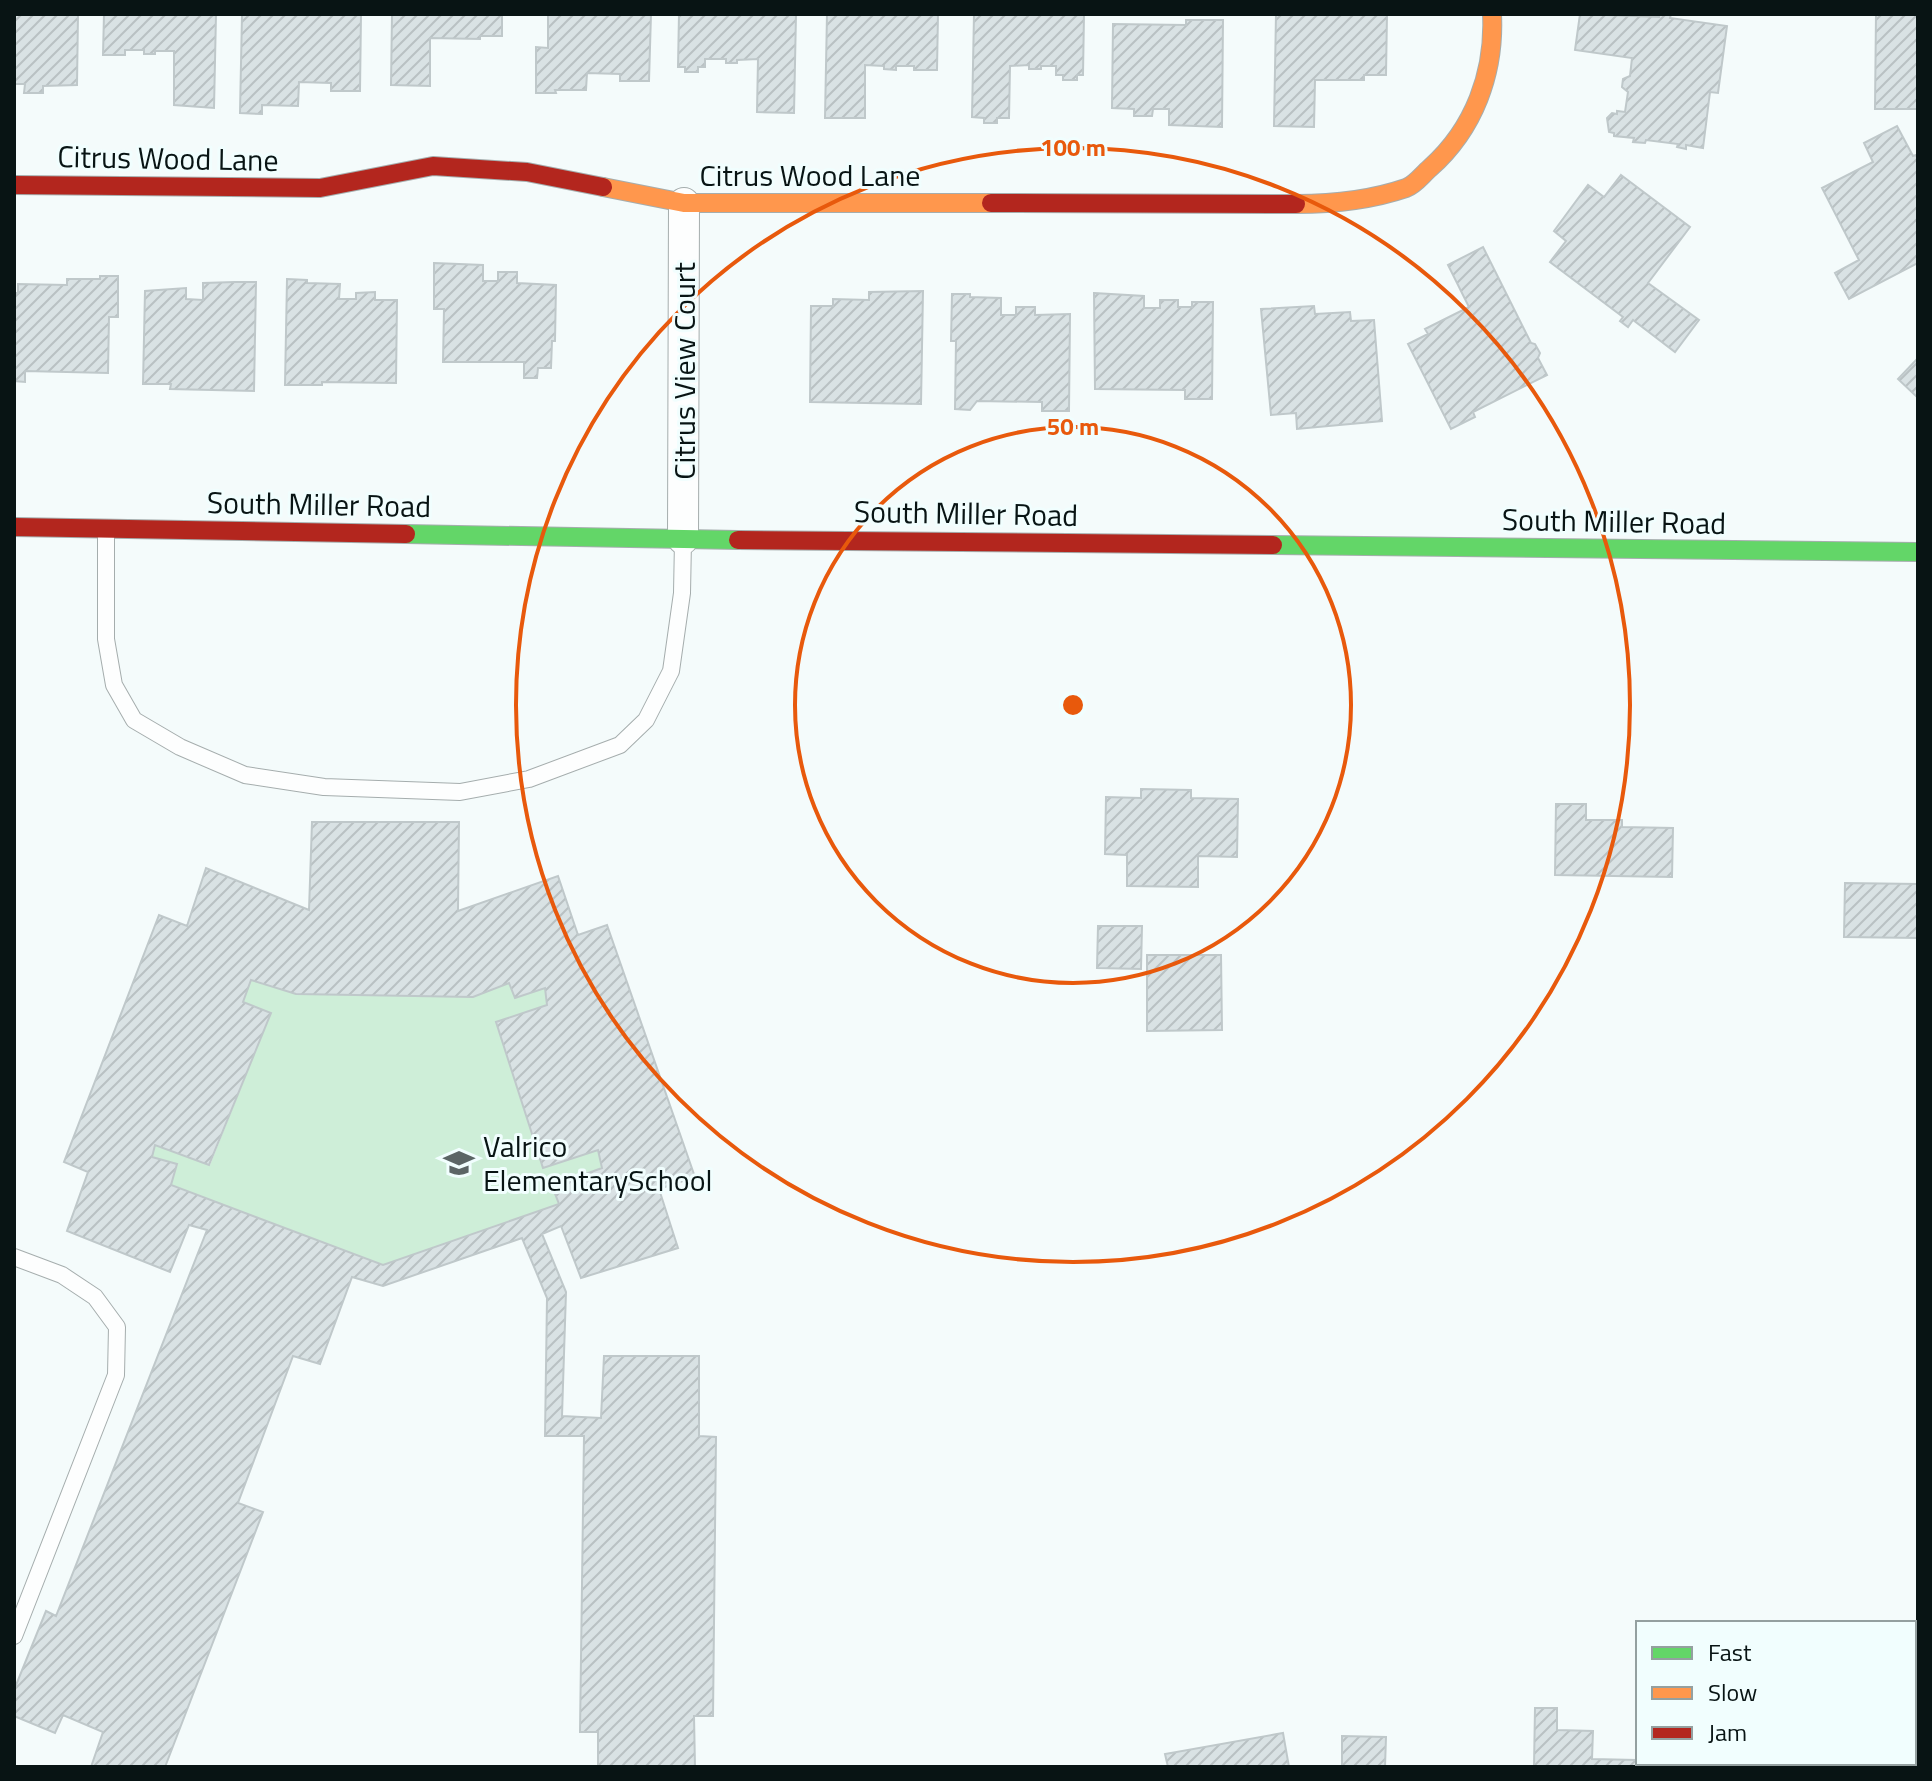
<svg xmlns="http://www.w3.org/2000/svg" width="1932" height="1781" font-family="'Titillium Web',sans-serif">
<defs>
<pattern id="building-hatch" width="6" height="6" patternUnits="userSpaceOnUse" patternTransform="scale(2)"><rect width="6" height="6" fill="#d9e2e4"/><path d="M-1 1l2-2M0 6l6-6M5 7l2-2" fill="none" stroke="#b9c1c3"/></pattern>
</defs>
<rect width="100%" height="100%" fill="#f4fbfb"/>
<path fill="#ceeed8" d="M251,980L296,994L473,997L509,983L516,998L545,988L547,1005L496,1022L543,1168L598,1150L602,1168L552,1186L559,1204L383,1265L171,1185L177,1165L152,1157L155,1145L210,1165L271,1013L243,1002Z"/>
<path fill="url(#building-hatch)" stroke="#bfc8ca" stroke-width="2" fill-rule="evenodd" d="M14,14H78L77,85L43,86V93H24L25,84H14Z
M104,14H216L214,108L174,105V51H155V54H144V50H125V55H103Z
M242,14H361L360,91H331V83L299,82L298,106L262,105V114L240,113Z
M392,14H502V36H480V39L430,38V86L391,85Z
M548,14H651L649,81H620V74L587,73L586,90H555L556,93H536V47L548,48Z
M679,14H796L794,113L757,112L758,59L737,60V63H726V59H705V67H698V72H685V67H678Z
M827,14H938L937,70H914V66H896V70L884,69V66L865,65V118H825Z
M974,14H1084L1083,75H1077V80H1063V75H1056V66H1041V69H1029V65L1010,66L1009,118H997V123H984V118L972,117Z
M1276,14H1387L1386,75H1364V80H1315L1314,127L1274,126Z
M1580,14L1659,17V14H1671L1670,18L1727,26L1718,93L1710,92L1703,148L1686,145V149L1677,147L1678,144L1646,140L1645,143L1633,142L1634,138L1614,136V133L1609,132L1607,118L1612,113L1617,114V111L1625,112L1628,92L1622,87L1623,79L1630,76L1632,58L1575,50Z
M1876,14H1918V109H1875Z
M1186,20H1223L1222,127L1169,125V109H1153L1152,116H1134V109L1112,108L1113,24L1186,25Z
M1897,126L1913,156L1916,155L1918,159V263L1849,299L1835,273L1859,260L1822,188L1873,162L1864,143Z
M1621,175L1690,227L1648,283L1699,320L1675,352L1633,320L1628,327L1620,321L1623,317L1550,262L1566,241L1554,231L1588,185L1604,197Z
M1483,247L1531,343L1535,344L1540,353L1538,358L1547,375L1473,412L1475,417L1451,429L1408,344L1428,334L1425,329L1469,307L1448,265Z
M434,263L483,265V281H498V272H517V283L556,285L555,341H552L551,368H538L537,378H524V362H443L444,309H434Z
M100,276H118V317H109L108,373L25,371V382L14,381V293H18V284L67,285V279H100Z
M287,279L307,280V283L340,284L339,299H356V293L375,292V300H397L396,383L322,382V385H285Z
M235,282H256L254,391L170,389L171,384H143L145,291L186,288V299L203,300V283Z
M923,291L921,404L810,402L811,306H833V299L869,300V292Z
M1094,293L1144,296V308H1160V300H1178V307H1192V302H1213L1212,399H1185V390L1095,389Z
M952,294H970V297L1001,298V315H1016V307H1035V315L1070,314L1069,411H1042V402L977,401L970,410L955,409L956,341H951Z
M1314,306L1315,314L1350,312L1351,321L1374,320L1382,421L1297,429L1296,413L1271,415L1261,309Z
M1918,358V398L1898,379Z
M1141,789L1191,790V798L1238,799L1237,857L1198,856V887L1127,886V855L1105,854L1106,797L1141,798Z
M1556,804H1586V820H1622V827L1673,828L1672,877L1555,875Z
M312,822H459L458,911L558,876L578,935L607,925L695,1177L659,1189L678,1248L581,1278L561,1226L542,1234L566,1292L562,1416L601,1418L604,1356H699V1436L716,1437L713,1716H694L695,1767H598V1732H580L584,1436H545L547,1298L522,1238L383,1286L352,1277L320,1364L293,1356L238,1503L263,1512L165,1767H91L103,1732L63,1715L55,1733L14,1716V1690L46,1611L56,1616L207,1230L189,1225L170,1272L67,1231L88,1172L64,1162L159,915L187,926L206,868L309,910ZM251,980L296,994L473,997L509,983L515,998L545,988L547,1005L496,1022L543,1168L598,1150L602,1168L552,1186L559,1204L383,1265L171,1185L177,1164L152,1157L155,1145L209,1165L271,1013L243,1002Z
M1845,883L1918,884V938L1844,937Z
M1098,926H1142L1141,969L1097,968Z
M1147,955H1221L1222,1030L1147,1031Z
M1535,1708H1557V1730L1593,1731L1592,1759L1636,1760V1767H1534Z
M1283,1733L1289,1767H1168L1165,1754Z
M1342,1736L1386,1737L1385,1767H1342Z
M1914,1758H1918V1767H1879V1763H1914Z
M1700,1763H1805V1767H1700Z"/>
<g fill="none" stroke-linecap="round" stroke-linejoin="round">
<g stroke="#a5adad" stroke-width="18">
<path id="lane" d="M106,530V639L114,685L134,720L180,747L245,775L324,787L460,792L529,779L620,745L646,720L671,671L682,593L683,541
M14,1257L62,1275L95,1297L117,1327L116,1375L14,1636"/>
</g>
<g stroke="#a5adad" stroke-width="32">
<path id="street" d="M683,539L684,203"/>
</g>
<g stroke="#a5adad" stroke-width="20">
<path id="fast" d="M406,534L738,540
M1273,545L1918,552"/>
</g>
<g stroke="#a5adad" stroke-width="20">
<path id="slow" d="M603,187L684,203H991
M1296,204C1333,204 1371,200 1406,188C1415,185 1422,175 1430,168C1474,129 1495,73 1492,14"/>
</g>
<g stroke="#a5adad" stroke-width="20">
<path id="jam" d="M14,185L320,188L433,166L527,172L603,187
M991,203L1296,204
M14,527L406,534
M738,540L1273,545"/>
</g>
<use href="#lane" stroke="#fdfefe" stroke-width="16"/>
<use href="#street" stroke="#fdfefe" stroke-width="30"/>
<use href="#fast" stroke="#63d668" stroke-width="18"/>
<use href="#slow" stroke="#ff974d" stroke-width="18"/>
<use href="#jam" stroke="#b3261e" stroke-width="18"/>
</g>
<g fill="none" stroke="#e8590c" stroke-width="4">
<circle cx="1073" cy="705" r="278"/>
<circle cx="1073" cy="705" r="557"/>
</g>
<defs>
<g id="school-bare" transform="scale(2.4)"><path d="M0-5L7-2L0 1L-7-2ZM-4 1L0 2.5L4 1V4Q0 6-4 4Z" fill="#5b6565" stroke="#f1fefe" stroke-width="2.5" paint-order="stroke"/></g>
</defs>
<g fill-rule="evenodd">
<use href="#school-bare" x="459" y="1163"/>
</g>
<g text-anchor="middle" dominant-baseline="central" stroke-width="6" stroke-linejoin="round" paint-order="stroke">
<g font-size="30" fill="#081414" stroke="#f1fefe">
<text transform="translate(168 158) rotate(1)">Citrus Wood Lane</text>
<text x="810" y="175">Citrus Wood Lane</text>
<text transform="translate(684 371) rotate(-90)">Citrus View Court</text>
<text transform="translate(319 504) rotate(1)">South Miller Road</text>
<text transform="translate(966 513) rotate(1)">South Miller Road</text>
<text transform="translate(1614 521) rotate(1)">South Miller Road</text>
</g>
<g font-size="30" fill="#081414" stroke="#f1fefe" text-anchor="start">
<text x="483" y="1146">Valrico<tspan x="483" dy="34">ElementarySchool</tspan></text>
</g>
</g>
<circle cx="1073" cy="705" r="12" fill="#e8590c" stroke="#f1fefe" stroke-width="4"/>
<g font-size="24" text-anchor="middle" font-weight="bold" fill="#e8590c" stroke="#f1fefe" stroke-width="6" stroke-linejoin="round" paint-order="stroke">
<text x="1073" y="156">100 m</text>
<text x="1073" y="435">50 m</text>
</g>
<rect width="1932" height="1781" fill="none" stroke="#081414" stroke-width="32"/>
<rect x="1636" y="1621" width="280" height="144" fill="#f1fefe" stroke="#94a0a0" stroke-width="2"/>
<rect x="1652" y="1647" width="40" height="12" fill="#63d668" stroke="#94a0a0" stroke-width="2"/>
<text x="1708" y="1661" font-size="24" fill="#081414">Fast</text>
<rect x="1652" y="1687" width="40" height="12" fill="#ff974d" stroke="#94a0a0" stroke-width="2"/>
<text x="1708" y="1701" font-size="24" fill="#081414">Slow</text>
<rect x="1652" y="1727" width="40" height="12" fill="#b3261e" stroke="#94a0a0" stroke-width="2"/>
<text x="1708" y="1741" font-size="24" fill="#081414">Jam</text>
</svg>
